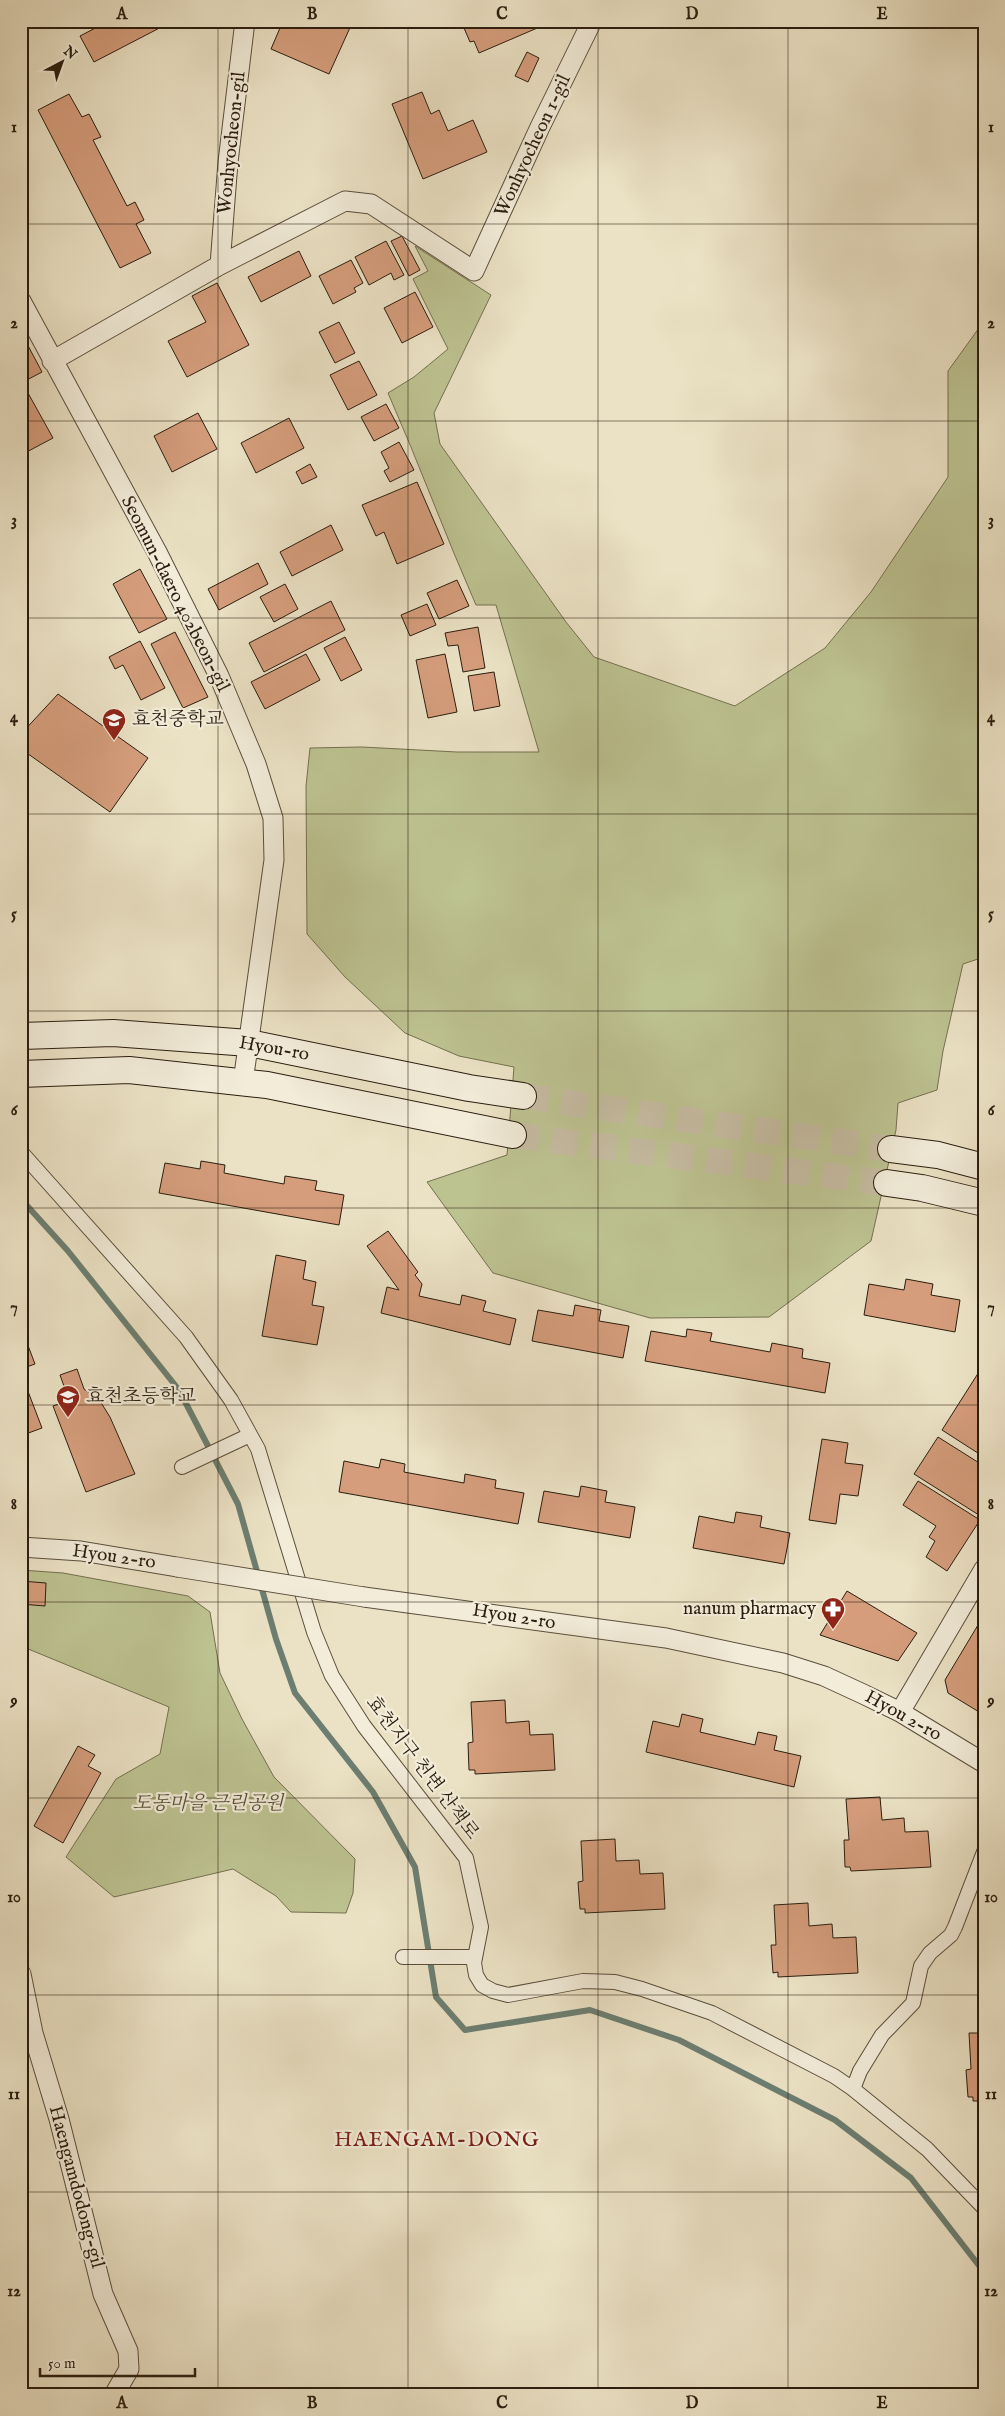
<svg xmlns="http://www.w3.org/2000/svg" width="1005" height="2416" font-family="'IM FELL English','Noto Serif KR',serif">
<rect width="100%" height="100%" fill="#ebe2c5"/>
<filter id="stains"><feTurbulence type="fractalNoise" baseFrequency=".004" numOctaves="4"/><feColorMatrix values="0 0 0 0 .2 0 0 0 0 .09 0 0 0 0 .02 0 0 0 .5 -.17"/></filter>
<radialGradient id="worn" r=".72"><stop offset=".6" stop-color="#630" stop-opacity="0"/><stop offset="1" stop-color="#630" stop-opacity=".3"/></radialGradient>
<path fill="#bdc291" stroke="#747050" d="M415,246L491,295L434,413L440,444L566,622L594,657L735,706L825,648L871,592L948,477V371L984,321V957L963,964L943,1051L937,1090L898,1103L896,1130L871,1241L769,1317L650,1318L493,1273L427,1182L507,1155L514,1067L459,1056L405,1033L345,977L307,934L306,786L310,748L362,747L457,752H539L496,605H476C445,535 419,463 388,393L414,377L448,349L413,279L428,271Z
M21,1570L63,1573L188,1596L210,1612L220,1673L242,1719L274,1777L355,1859L353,1893L346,1913L291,1912L276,1896L233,1869L114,1897L66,1857L116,1779L160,1754L169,1707L21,1646Z"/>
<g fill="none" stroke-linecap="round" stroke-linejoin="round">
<path stroke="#6c7e71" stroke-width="6" d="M21,1199L68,1251L179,1390L238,1504L276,1639L295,1693L373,1792L415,1867L436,1997L465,2030L590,2010L679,2040L835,2120L911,2178L984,2272"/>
</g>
<path fill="#d59d7c" stroke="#2b1d0f" d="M109,21H173L94,62L80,36Z
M283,21H353L329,74L271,49Z
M461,21H540L542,26L479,53L474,41L470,42Z
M527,52L539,58L528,82L515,76Z
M422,92L431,114L439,110L448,131L473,120L487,152L423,179L392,104Z
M69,94L82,117L89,114L101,137L93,140L127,206L135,202L144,220L136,224L151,253L120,268L38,110Z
M402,236L420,270L409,276L391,241Z
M386,241L404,275L394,280L391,273L369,285L355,257Z
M299,251L311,276L261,302L248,277Z
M351,260L363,283L354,288L356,292L333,304L319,276Z
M217,283L249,345L187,377L168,341L206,322L192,296Z
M415,292L433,327L402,343L384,308Z
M339,322L355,353L335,363L319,332Z
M25,340L42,372L21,383V342Z
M359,361L377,395L348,410L330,375Z
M28,393L53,438L21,455V396Z
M386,404L399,428L374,441L361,417Z
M198,413L217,449L172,472L154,436Z
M289,418L304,448L256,473L241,443Z
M399,442L414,470L390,482L384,471L389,468L381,452Z
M310,464L317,477L302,484L296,472Z
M417,482L444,544L397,564L384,532L376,536L362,505Z
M331,525L343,550L292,576L280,552Z
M258,563L268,584L219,610L208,589Z
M140,569L167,619L139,633L113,584Z
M457,580L469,606L439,619L427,593Z
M285,584L298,609L274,622L260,597Z
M331,601L345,630L264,672L249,643Z
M427,604L436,625L410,636L401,615Z
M478,627L485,668L463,672L458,645L448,646L445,633Z
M175,632L208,697L183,708L151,644Z
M345,637L362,670L341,681L324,648Z
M140,641L165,688L141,700L123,665L115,669L109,657Z
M306,654L320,680L265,709L251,682Z
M445,654L457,712L428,718L416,660Z
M494,672L500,706L474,711L468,676Z
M58,694L148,758L110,812L24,751L21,746V734Z
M984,972V1015L979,973Z
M201,1161L225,1165L224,1173L284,1184L285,1176L317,1181L315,1190L344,1195L339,1225L159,1193L165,1163L200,1169Z
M388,1231L418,1272L415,1275L422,1284L419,1296L460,1305L462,1295L486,1301L483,1311L516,1319L510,1345L381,1313L387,1287L399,1290L367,1246Z
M276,1255L306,1261L303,1279L316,1282L312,1305L324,1307L317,1345L262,1336Z
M906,1279L933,1284L931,1295L960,1300L955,1332L864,1315L869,1284L904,1290Z
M575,1305L601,1310L599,1321L629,1326L623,1358L532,1341L538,1310L573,1316Z
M21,1327L35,1364L21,1369Z
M687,1329L712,1333L710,1341L770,1352L772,1343L803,1349L802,1358L830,1363L825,1393L645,1361L651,1331L686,1337Z
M984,1364V1457L942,1430Z
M77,1369L84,1389L100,1401L110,1417L135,1474L86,1492L53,1406L69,1400L60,1375Z
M21,1373L42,1428L23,1435L25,1441L21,1442Z
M938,1437L984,1466V1514L982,1517L914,1474Z
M822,1439L848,1443L845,1463L863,1465L858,1496L840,1494L836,1524L809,1520Z
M381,1459L405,1464L404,1472L464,1483L465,1474L496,1480L495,1488L524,1493L518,1524L339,1492L344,1461L379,1468Z
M918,1481L980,1520L947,1571L926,1557L935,1541L929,1537L936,1526L903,1505Z
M581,1486L607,1491L605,1502L635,1507L630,1538L538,1522L544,1491L579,1497Z
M736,1512L762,1516L760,1527L790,1533L784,1564L693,1548L699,1516L734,1523Z
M21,1581L46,1583L45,1606L21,1604Z
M847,1591L917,1633L898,1661L820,1635Z
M981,1620L984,1622V1715L948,1693L945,1680Z
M505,1700L506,1723L529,1721L530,1735L553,1734L555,1770L475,1774V1770H469L468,1743L473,1742L471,1702Z
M682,1714L703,1719L700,1732L755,1745L758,1732L777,1736L774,1750L801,1756L794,1787L646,1752L653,1721L679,1727Z
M78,1746L95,1755L88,1766L101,1773L63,1843L34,1826Z
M880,1797L882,1820L904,1818L905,1832L928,1831L931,1867L851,1871L850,1867H845L844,1840H849L846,1799Z
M615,1839L616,1861L639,1860L640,1874L663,1873L665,1909L585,1913V1909H580L578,1882L583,1881L581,1841Z
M808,1903L809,1926L832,1924L833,1938L856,1937L858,1973L778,1977V1972L773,1973L771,1945H776L774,1905Z
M969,2033H984V2101H973V2097H968L966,2070L971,2069Z"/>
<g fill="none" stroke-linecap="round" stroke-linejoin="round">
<path stroke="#c5bba1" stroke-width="26" stroke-dasharray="26 13" stroke-linecap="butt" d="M523,1096L891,1149
M513,1135L887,1183"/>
<g stroke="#5b4e3c" stroke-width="16">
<path id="pedestrian" d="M21,1152L186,1337L231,1400L258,1449L314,1632L332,1676L364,1726L466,1858L481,1927L474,1963L476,1975L482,1985L493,1991L508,1995L583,1981L615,1982L642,1989L712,2013L834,2076L853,2089L927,2149L984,2208
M182,1467L250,1435
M403,1957H475
M853,2089L860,2071L882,2035L913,2003L921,1966L930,1953L951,1935L955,1927L984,1852"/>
</g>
<g stroke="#5b4e3c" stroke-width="21">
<path id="minor" d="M220,265L228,162L245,21
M21,301L157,552L219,676L256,764L273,818L274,860L243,1082
M52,361L220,265L345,201L371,204L474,271L540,127L592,21
M21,1547L81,1551L177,1567
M364,1597L666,1638L783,1663L824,1676L863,1694L900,1712L984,1763
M900,1712L984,1569
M21,1974L33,2033L59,2119L103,2294L128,2351L129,2369L114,2395"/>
</g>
<g stroke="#2b1d0f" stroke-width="28">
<path id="secondary" d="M21,1036L113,1033L249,1043L469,1088L523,1096
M21,1074L129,1070L267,1085L513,1135
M891,1149L938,1155L984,1167
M887,1183L922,1188L984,1203"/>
</g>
<use href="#pedestrian" stroke="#f2ecd9" stroke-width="14"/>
<use href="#minor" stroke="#f2ecd9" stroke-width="19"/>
<use href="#secondary" stroke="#f2ecd9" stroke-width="26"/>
<g stroke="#5b4e3c" stroke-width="21" stroke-linecap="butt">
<path id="minor-bridge" d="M177,1567L364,1597"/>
</g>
<use href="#minor-bridge" stroke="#f2ecd9" stroke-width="19"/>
</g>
<path fill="none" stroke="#2b1d0f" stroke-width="1" stroke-opacity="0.55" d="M218,21V2395M408,21V2395M598,21V2395M788,21V2395M21,224H984M21,421H984M21,618H984M21,814H984M21,1011H984M21,1208H984M21,1405H984M21,1602H984M21,1798H984M21,1995H984M21,2192H984"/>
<defs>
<g id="school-pin" transform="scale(1.25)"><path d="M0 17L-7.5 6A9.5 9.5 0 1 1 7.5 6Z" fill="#8f2418" stroke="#f2ecd9"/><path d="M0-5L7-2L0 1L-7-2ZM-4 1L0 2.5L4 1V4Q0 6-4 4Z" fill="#fff"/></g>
<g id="pharmacy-pin" transform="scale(1.25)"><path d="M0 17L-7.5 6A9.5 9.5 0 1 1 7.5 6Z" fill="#8f2418" stroke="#f2ecd9"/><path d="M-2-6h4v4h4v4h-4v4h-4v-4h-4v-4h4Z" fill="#fff"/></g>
</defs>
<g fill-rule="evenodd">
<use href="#school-pin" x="114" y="720"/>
<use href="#school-pin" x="68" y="1397"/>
<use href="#pharmacy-pin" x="833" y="1609"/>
</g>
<g text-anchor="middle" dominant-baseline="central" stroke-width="4.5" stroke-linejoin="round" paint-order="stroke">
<g font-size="19" fill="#2b1d0f" stroke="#f2ecd9">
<text transform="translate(232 143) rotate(-84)">Wonhyocheon-gil</text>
<text transform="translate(533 146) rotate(-65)">Wonhyocheon 1-gil</text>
<text transform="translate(175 594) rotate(63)">Seomun-daero 402beon-gil</text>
<text transform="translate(274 1049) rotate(10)">Hyou-ro</text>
<text transform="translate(114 1557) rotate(8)">Hyou 2-ro</text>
<text transform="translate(514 1617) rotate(9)">Hyou 2-ro</text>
<text transform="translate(903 1716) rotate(29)">Hyou 2-ro</text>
<text transform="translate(422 1768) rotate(53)">효천지구 천변 산책로</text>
<text transform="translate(76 2187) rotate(75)">Haengamdodong-gil</text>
</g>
<g font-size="19" fill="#2b1d0f" stroke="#f2ecd9" text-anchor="start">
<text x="132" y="720">효천중학교</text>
<text x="86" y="1397">효천초등학교</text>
<text x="816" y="1609" text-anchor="end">nanum pharmacy</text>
</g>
<g font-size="19" font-style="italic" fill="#574f36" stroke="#f2ecd9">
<text x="208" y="1804">도동마을 근린공원</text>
</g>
<g font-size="21" letter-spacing="1" fill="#7a1f14" stroke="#f2ecd9">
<text x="437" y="2140">HAENGAM-DONG</text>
</g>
</g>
<rect width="1005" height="2416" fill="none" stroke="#ebe2c5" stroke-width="55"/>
<g transform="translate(62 62) rotate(41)" stroke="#f2ecd9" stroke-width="4" paint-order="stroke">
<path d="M0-4L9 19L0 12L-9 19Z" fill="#2b1d0f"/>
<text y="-8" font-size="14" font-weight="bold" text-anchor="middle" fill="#2b1d0f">N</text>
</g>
<path d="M40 2368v8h155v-8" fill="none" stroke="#2b1d0f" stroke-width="2.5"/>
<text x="48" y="2368" font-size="15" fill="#2b1d0f" stroke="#f2ecd9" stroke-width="4" paint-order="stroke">50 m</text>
<rect x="28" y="28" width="950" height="2360" fill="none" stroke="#2b1d0f" stroke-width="2"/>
<g font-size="16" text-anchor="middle" font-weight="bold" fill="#2b1d0f">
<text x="122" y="19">A</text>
<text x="312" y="19">B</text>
<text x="502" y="19">C</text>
<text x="692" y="19">D</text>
<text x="882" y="19">E</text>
<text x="14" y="132">1</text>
<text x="991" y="132">1</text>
<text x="14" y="328">2</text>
<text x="991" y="328">2</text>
<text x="14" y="525">3</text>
<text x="991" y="525">3</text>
<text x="14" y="722">4</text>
<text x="991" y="722">4</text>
<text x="14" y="919">5</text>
<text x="991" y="919">5</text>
<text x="14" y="1115">6</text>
<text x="991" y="1115">6</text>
<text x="14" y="1312">7</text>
<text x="991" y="1312">7</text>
<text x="14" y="1509">8</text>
<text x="991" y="1509">8</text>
<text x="14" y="1706">9</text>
<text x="991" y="1706">9</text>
<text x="14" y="1902">10</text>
<text x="991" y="1902">10</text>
<text x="14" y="2099">11</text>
<text x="991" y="2099">11</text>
<text x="14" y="2296">12</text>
<text x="991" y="2296">12</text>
<text x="122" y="2408">A</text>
<text x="312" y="2408">B</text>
<text x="502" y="2408">C</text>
<text x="692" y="2408">D</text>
<text x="882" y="2408">E</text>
</g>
<rect width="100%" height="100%" filter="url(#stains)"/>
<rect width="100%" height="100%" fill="url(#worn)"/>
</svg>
